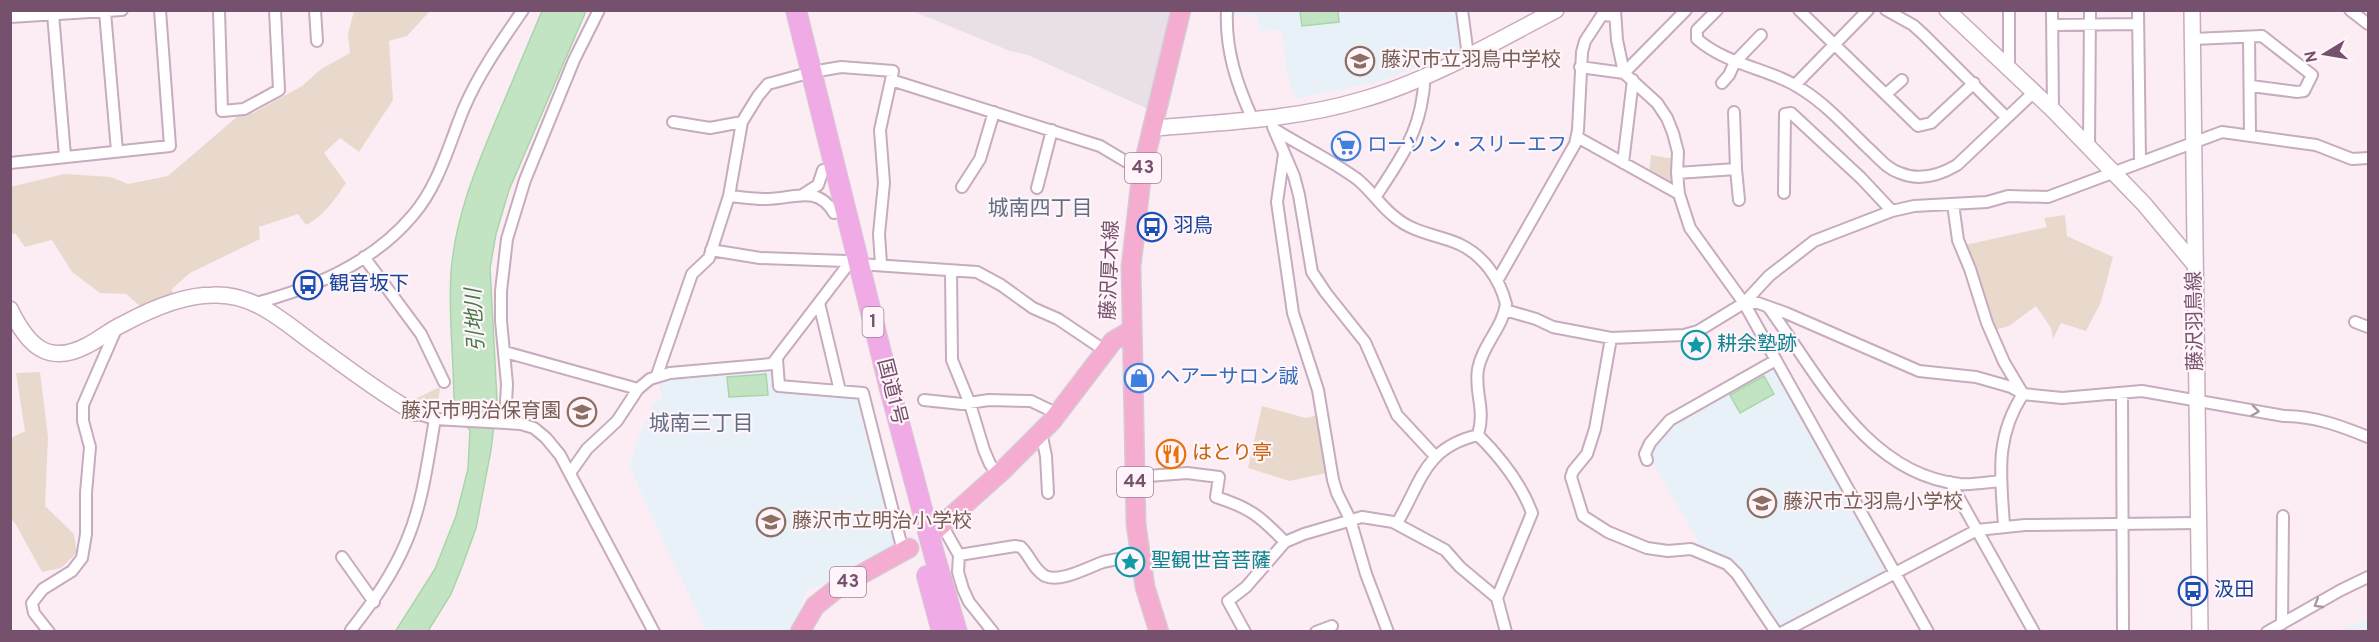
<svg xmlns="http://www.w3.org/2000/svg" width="2379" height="642" font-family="Overpass,'Noto Sans JP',sans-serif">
<rect width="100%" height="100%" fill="#fcedf5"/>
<path fill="#e9dfe6" d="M894,11H1171L1150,110L1028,55L1010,51L915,12Z"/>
<path fill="#e9f1f8" d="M1234,10L1456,11L1460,51L1381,81L1295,99L1287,71L1281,30L1260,32L1256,14L1233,16Z
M773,366L775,391L816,390L861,395L894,545L847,568L821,585L807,590L791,631H706L643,498L630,466L636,442L654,403L662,398L658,383L662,379L691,373Z
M1772,366L1886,572L1779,629L1736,566L1703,550L1650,457L1653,445L1667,428Z
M2368,618V631H2338Z"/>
<path fill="#e9d9cc" d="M354,11H430L407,36L389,41L393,100L359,152L340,138L324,153L346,183C336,198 323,217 306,225L298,214L259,227L260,239L190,273L172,289L173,295L140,306L126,294L100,293L72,272L52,240L25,247L15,233L11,235L10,187L64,174L111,177L128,184L168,176L239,115L253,113L302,86L321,69L350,53L348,34Z
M1651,155L1674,159L1676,189L1649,174Z
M2065,215L2067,236L2113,257L2101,302L2086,331L2061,323L2053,339L2051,328L2036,306L2009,326L1995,330L1976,269L1965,245L2047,227L2044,218Z
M40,372L48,437L45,506L74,534L77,553L61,568L42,572L15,523L10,519L11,438L25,431L16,373Z
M440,387L437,411L417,406L409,402Z
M1262,406L1306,418L1318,415L1327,473L1289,481L1248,468Z"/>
<path fill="#c2e4c3" stroke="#a9d5ab" stroke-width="1.5" d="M542,11H586L509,190L496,234L490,268L497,400L491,450L476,528L463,564L451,594L428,631L395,632L435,569L456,516L468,469L470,430L454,415C455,368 448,321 451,273C455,218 475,170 496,120C511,84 527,47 542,11Z
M1300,11H1338L1339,22L1302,26Z
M766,374L768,395L729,397L727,377Z
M1764,376L1774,394L1740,413L1730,395Z"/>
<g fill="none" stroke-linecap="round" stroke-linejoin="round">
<g stroke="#c7abbe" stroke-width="14">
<path id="street" d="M219,10L222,111L244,109L279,90L275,10
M315,10L317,41
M1227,10C1225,50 1237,85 1253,120
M1462,10L1468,56
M1615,10L1617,40L1624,73L1657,103L1667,118L1673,133L1678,152L1677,173L1679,194L1690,228L1744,303L1928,632
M1717,10L1697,30V39C1728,66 1770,68 1803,90C1828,106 1847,128 1868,148C1878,157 1887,169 1900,173C1919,181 1940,175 1957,165L2033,93
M1799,10L1918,126L1931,123L1974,83
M1886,10L1913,25L1923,34L2006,117
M2009,10V71
M2052,10L2053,110
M2138,10L2140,161
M2350,10L2368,24
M105,12L117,151
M53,14L65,156
M10,17L122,10
M2053,25L2138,24
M2249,37L2250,135
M2193,39L2262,36L2312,75L2304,91L2297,92L2251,86
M1580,67L1624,73L1686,10
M891,80L1100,146L1142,171
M1722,83L1729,75L1735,62L1761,35
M1795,85L1868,10
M1886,94L1902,80
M673,122L710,128L742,122
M1273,127L1294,176L1299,195L1312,272L1326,293L1365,342L1397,415L1435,456
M1274,129C1301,146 1331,160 1357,179C1372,191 1381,207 1396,218C1414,233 1438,235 1459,244C1483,255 1500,279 1506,304C1503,327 1482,346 1478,369C1474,393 1486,408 1478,435
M1577,137L1679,194
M2089,148L2090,10
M1284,154L1277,202L1293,313L1318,390L1333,480L1337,493L1350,519L1366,574L1388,632
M10,163L170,146L160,10
M1623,163L1633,80
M1736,169L1739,200
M1677,173L1736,169L1734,112
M962,187L980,159L994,112
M1037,188L1052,130
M1784,193L1785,114L1791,113L1861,178L1892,211
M804,194L818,185L823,170
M729,196C741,197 754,199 766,199C794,199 817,184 834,213
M1376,196C1398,163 1418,135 1423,94C1424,87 1425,83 1422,76
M1953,204L1958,240L1970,269L1987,323L2004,362L2023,394C1994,439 2001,476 2004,526
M711,250L760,258L846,261
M364,257L421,334L444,382
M859,264L977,272L1001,285L1033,308L1058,319L1107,352
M951,271L952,360L970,404L984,450L990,464L998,475
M1497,281L1575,144L1578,130L1582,52L1585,41L1602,15L1615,16
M256,303C314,288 373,263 413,215C439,185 449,144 464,108C479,73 501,42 523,10
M819,303L840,391
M1744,303H1758L1786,313L1919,371L1976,377L2011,387L2023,394L2062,398L2142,391L2284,416C2314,416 2341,426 2368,437
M1769,308C1819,376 1866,474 1960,484C1973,485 1988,482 2001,481
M1505,310L1536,319L1553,327L1611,338L1684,335L1698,331L1744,303L1769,276L1814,241L1892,211L1914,206L1987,202L2008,196L2048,197L2222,132L2316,145L2352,159L2368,158
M2355,322L2368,327
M1611,338L1595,429L1587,454L1573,471L1571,477L1583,516L1608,532L1647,548L1668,551L1691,549L1727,564L1737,574L1776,632
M505,352L638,389
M777,359L779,386L863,393L903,551
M657,375L692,274L709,258L729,196L742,122L758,96L768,84L812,72L841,67L893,71L880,130L884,183L879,234L881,264
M2122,393L2123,632
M924,400L962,404L989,400L1031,401L1058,414
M415,413L435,419L521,424L534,428L546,438L560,455L654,632
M505,422L507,384L501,321V291L507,239L525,180L574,60L599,10
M1041,432L1046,456L1048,493
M1478,435C1500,457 1521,483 1532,513L1497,598
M1647,460L1645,454L1650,443L1670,420L1776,360
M570,473L587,449L617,421L638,389L650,379L670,373L772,364L847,266
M1135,477L1187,473L1219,477L1216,497C1250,508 1260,516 1285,542
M1950,482L2034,632
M1397,523C1422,481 1424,448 1478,435
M942,525L959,555L958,572L963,589L969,602L993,632
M959,555L1015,546L1021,547C1030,556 1034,570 1045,576C1060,583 1089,567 1103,562C1115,559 1128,558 1140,555
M342,557L374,602
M2282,624L2283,516
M49,632L34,613L32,603L43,589L72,571L82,558L86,534V493L90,447L83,421V405L117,327
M352,632L351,630C373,602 393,574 407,540C423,502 428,459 435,419
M1245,632L1228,601L1246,587L1285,542L1304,534L1362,517L1393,522L1445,550L1460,567L1497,598L1506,632
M1316,632L1332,626
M1783,632L1977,530L2025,525L2199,523
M2267,632L2341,590L2368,577"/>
</g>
<g stroke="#caaac0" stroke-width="18">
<path id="secondary" d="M1947,10L2053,110L2144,204L2195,265
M2192,10L2200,632
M1154,128C1223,122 1294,120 1361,100C1426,82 1495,42 1556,10
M10,309C27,344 47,367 88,345C100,339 110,330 123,324C149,310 183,295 213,295C255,293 285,323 317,346C349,369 381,394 415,413"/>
</g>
<g stroke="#d6cbd3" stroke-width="21">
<path id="primary" d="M937,529L1002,471L1052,421L1113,341L1132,330
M800,632L815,606L840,586L909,548
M1159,632L1145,587L1136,524L1131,267L1142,171L1181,10"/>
</g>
<g stroke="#d6cbd3" stroke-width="22">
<path id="highway" d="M796,10L890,389L934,554L957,632
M927,576L942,632"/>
</g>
<use href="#street" stroke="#fff" stroke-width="10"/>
<use href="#secondary" stroke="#fff" stroke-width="15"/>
<use href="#primary" stroke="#f4acd0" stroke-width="18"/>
<use href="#highway" stroke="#f0aae6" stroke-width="20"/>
</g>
<defs><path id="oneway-chevron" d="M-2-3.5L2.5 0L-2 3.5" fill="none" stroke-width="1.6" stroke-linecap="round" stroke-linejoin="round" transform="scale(1.5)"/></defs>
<g stroke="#ad97a7">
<use href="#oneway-chevron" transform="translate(2255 411) rotate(7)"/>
<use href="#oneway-chevron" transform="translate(2318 604) rotate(149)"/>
</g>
<defs>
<g id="school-ring" transform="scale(1.5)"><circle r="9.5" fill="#fef4f9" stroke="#8d6e63" stroke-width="1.5"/><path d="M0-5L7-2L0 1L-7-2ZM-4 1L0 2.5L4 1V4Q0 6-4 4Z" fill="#8d6e63"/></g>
<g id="supermarket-ring" transform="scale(1.5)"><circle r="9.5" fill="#fef4f9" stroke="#3f7fe0" stroke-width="1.5"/><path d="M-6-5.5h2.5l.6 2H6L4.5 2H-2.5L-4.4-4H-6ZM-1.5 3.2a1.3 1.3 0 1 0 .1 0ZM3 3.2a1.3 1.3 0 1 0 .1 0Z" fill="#3f7fe0"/></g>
<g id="bus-ring" transform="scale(1.5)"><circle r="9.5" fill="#fef4f9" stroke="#1a4fb4" stroke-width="1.5"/><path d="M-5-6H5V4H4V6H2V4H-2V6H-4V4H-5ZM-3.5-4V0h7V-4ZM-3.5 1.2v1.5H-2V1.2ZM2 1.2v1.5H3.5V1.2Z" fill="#1a4fb4"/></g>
<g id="sight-ring" transform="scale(1.5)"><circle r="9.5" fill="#fef4f9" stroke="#0f9aa8" stroke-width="1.5"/><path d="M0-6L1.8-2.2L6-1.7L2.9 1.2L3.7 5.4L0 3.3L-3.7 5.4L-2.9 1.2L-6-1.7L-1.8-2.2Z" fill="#0f9aa8"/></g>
<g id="shop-ring" transform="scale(1.5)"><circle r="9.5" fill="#fef4f9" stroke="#3f7fe0" stroke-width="1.5"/><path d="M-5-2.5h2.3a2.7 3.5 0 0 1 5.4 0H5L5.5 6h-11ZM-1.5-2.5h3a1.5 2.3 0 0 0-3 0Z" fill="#3f7fe0"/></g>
<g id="restaurant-ring" transform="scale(1.5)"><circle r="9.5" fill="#fef4f9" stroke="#e8710a" stroke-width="1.5"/><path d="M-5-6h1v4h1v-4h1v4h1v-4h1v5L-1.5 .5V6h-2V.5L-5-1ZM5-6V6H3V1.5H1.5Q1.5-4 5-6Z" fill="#e8710a"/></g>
</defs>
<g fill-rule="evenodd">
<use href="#school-ring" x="1360" y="61"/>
<use href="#supermarket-ring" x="1346" y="146"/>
<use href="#bus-ring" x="1152" y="227"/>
<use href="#bus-ring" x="308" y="285"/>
<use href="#sight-ring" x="1696" y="345"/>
<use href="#shop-ring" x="1139" y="378"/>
<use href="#school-ring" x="582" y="412"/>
<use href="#restaurant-ring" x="1171" y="454"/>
<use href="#school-ring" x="1762" y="503"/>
<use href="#school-ring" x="771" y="522"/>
<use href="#sight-ring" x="1130" y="562"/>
<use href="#bus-ring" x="2193" y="591"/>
</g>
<g text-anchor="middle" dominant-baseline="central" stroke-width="4.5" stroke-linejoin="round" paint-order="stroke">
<g fill="#fef4f9" stroke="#9f8297" stroke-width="1.5">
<rect x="1125" y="153" width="36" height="30" rx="4.5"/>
<rect x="862.5" y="307" width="21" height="30" rx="4.5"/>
<rect x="1117" y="467" width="36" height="30" rx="4.5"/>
<rect x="830" y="567" width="36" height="30" rx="4.5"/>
</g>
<g font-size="18" font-weight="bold" fill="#76516d">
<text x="1143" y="168">43</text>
<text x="873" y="322">1</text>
<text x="1135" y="482">44</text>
<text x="848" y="582">43</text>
</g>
<g font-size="20" fill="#785e54" stroke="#fef4f9" text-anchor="start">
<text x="1381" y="61">藤沢市立羽鳥中学校</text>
<text x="561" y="412" text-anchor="end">藤沢市明治保育園</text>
<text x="1783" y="503">藤沢市立羽鳥小学校</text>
<text x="792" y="522">藤沢市立明治小学校</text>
</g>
<g font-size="20" fill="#366cbe" stroke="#fef4f9" text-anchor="start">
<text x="1367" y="146">ローソン・スリーエフ</text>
<text x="1160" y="378">ヘアーサロン誠</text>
</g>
<g font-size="20" fill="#164399" stroke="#fef4f9" text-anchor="start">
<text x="1173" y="227">羽鳥</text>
<text x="329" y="285">観音坂下</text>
<text x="2214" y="591">汲田</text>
</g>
<g font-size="20" fill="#76516d" stroke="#fef4f9">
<text transform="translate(1111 270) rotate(-88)">藤沢厚木線</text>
<text transform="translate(2196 321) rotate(-91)">藤沢羽鳥線</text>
<text transform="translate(891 392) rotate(76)">国道1号</text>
</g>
<g font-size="20" fill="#0d838f" stroke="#fef4f9" text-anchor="start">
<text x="1717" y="345">耕余塾跡</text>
<text x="1151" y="562">聖観世音菩薩</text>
</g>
<g font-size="20" fill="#c56008" stroke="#fef4f9" text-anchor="start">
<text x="1192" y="454">はとり亭</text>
</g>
<g font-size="21" fill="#607084" stroke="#fef4f9">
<text x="1040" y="209">城南四丁目</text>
<text x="701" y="424">城南三丁目</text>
</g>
<g font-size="21" font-style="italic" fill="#457947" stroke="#fef4f9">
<text transform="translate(476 320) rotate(-93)">引地川</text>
</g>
</g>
<rect width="2379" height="642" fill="none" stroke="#76516d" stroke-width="24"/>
<g transform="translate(2325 54) rotate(259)" stroke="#fef4f9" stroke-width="4.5" paint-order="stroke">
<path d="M0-4.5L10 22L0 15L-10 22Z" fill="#76516d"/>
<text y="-9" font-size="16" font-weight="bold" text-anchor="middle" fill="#76516d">N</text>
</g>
</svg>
